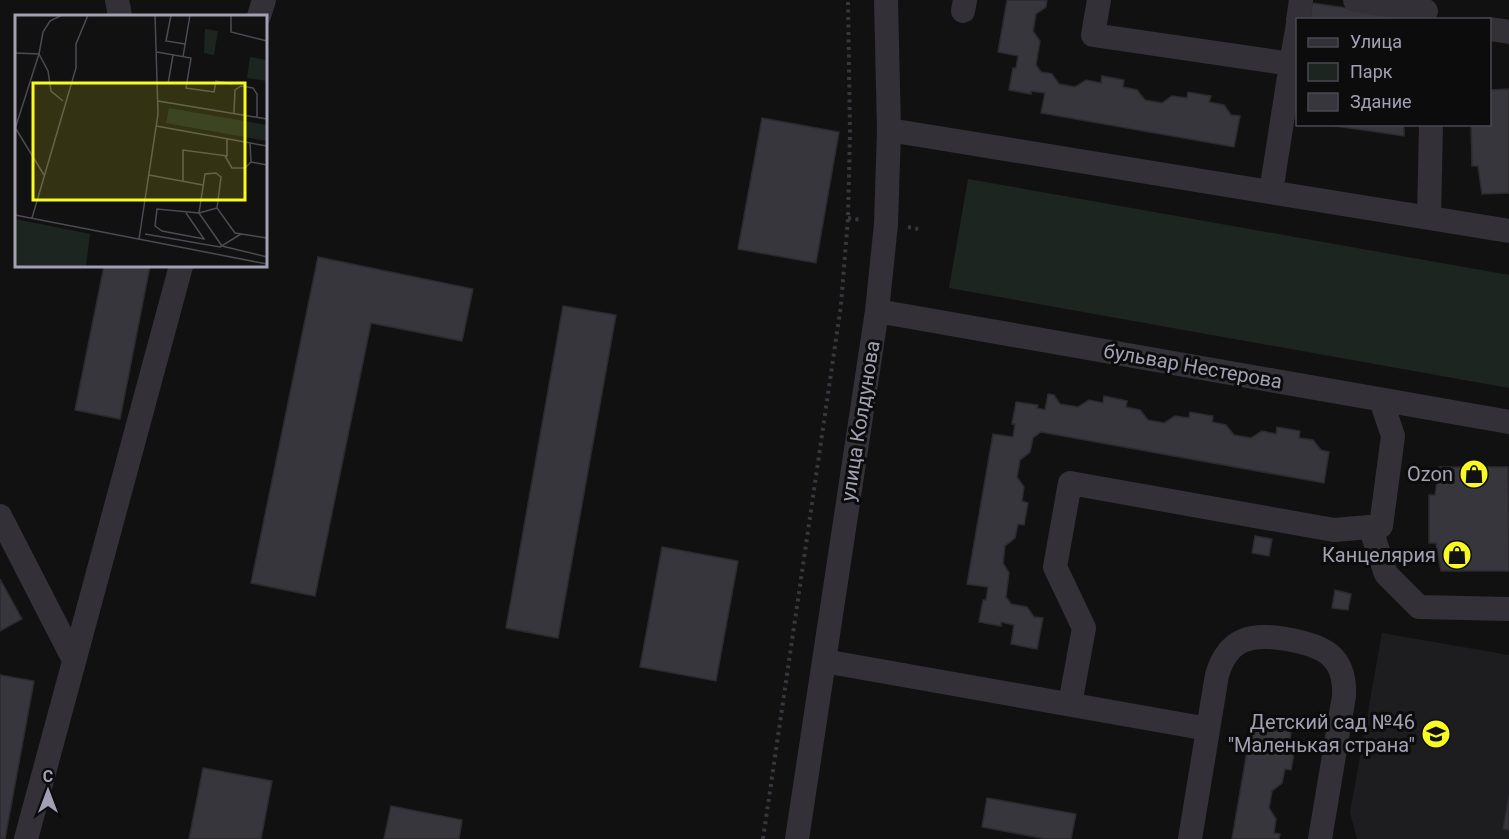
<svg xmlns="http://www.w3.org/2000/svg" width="1509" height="839" font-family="Roboto,sans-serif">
<rect width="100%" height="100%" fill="#111112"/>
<path fill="#1d1d1f" d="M1382,633L1509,655V839H1357L1350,813Z"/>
<path fill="#1d2521" d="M968,179L1509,275V388L949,288Z"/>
<path fill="#37363c" stroke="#2c2a2e" stroke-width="1.5" d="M1007,0H1047L1046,7L1036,14L1033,31L1040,41L1036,65L1041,72L1052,74L1059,84L1075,87L1086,80L1101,83L1102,76L1124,80L1123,87L1137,90L1145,100L1162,103L1172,96L1187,98L1188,92L1211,96L1209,102L1224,105L1231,115L1240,116L1234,147L1041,113L1045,93L1031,91V94L1009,90L1013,68H1016L1018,56L998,52Z
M1312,3L1410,17V20H1310Z
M1509,89V193L1482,194L1478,166H1472L1471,124H1490V90Z
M762,118L839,132L816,263L738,249Z
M1321,124H1404V136Z
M318,257L473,289L462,341L371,323L315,596L251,583Z
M104,266H150L120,419L75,410Z
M563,306L616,315L558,638L506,628Z
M1048,394L1054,395L1060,404L1078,407L1089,400L1103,403L1104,396L1127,401L1126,407L1140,410L1148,420L1164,423L1175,416L1189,418L1190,412L1213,416L1212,422L1226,425L1234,435L1251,438L1262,431L1276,434L1277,427L1300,431L1299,438L1313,440L1321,450L1329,452L1324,483L1041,432L1033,438L1030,452L1020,460L1017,477L1024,487L1022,501L1028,503L1024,525L1018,524L1015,538L1005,546L1003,563L1009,573L1006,597L1011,604L1027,607L1034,617L1043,618L1037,649L1011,644L1014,625L1001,622V626L979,622L983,600H986L988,587L967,584L993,434L1013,437L1015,424H1012L1016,402L1038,405L1037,408L1045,410Z
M1439,467H1508L1509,571H1441L1436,543H1429V495H1435Z
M1255,536L1272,539L1269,556L1252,553Z
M662,547L738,561L716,681L640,667Z
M0,579L22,619L0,631Z
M1335,590L1351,594L1348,610L1332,608Z
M0,675L34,681L5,839H0Z
M1253,716L1284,722L1291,732L1289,747L1295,748L1291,770L1285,769L1282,783L1272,791L1269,808L1276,819L1274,833L1280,834L1279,839H1232Z
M203,768L272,781L261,839H189Z
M1509,796V830L1503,829Z
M987,798L1076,814L1071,839H1046L982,827Z
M391,806L462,820L459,839H384Z"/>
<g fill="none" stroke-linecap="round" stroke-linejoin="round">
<path stroke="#38373e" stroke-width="4" stroke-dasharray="3 4.5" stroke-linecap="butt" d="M848,218L862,220
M908,227L918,229
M763,839L841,305L848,218L850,133L848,0"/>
<path stroke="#333137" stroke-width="24" d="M117,0L120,16
M1099,0L1093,35L1291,64L1298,24
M1355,0L1426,11
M963,11L965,0
M259,16L264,0
M1298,20L1301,0
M1490,29L1509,32
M889,130L1509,231
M1271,192L1291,64
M1429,217L1431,124
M877,311L1509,422
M0,516L74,660
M1370,527L1386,574L1419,607L1509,609
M824,661L1208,729
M1070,704L1084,628L1055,567L1070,483L1334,530L1381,526L1393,436L1381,400
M26,839L181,266
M797,839L877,311L886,224L889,130L886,0
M1190,839L1217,675C1228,638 1251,633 1286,639C1322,645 1346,655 1344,696L1320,839"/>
</g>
<defs>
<g id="shop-disc" transform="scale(1.5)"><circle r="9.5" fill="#f9fa21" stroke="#0c0c0d"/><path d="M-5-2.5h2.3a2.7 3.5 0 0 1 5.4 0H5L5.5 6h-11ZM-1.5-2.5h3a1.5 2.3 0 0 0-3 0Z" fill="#111"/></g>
<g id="school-disc" transform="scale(1.5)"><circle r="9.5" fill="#f9fa21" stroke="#0c0c0d"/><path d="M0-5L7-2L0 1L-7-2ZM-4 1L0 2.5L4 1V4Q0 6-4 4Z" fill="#111"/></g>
</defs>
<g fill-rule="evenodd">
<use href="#shop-disc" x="1474" y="474"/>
<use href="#shop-disc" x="1457" y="555"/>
<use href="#school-disc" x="1436" y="734"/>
</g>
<g text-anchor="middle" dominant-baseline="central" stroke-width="6" stroke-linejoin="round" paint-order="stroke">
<g font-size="20" fill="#a2a1b4" stroke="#0c0c0d">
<text transform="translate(1193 366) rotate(10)">бульвар Нестерова</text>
<text transform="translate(860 421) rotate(-81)">улица Колдунова</text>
</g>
<g font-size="20" fill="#a2a1b4" stroke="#0c0c0d" text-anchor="end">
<text x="1453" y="474">Ozon</text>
<text x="1436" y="555">Канцелярия</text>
<text x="1415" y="722">Детский сад №46<tspan x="1415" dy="23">"Маленькая страна"</tspan></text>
</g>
</g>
<g transform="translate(15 15)">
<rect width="252" height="252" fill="#111112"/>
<path d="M190,14L203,16L199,40L189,38ZM235,42L252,45V66L232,63ZM154,93L252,110V126L151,108ZM0,204L75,219L71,252L0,251Z" fill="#1d2521"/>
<path fill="none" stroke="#4b4b53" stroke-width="1.5" d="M47,0L35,6L28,17L24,39L33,56L36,76L48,86M156,0L151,26L170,29M216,0V17L252,26M142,37L176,43L171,73L199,77L201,66L218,69M0,38L24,39L0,114M168,42L175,0M153,69L158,40M143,86L252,104M219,98L220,75L226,71L238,73L242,79V102M141,111L252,131M1,114L29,160M235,128L236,147L252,150M210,141L217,153H230L236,147M134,160L188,170M168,166V135L212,141V124M171,198L189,224L147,216L140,211L142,194L184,198L202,193M0,200L252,249M17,203L61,53V29L73,0M130,219L205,232L226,219M252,223L220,218L202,193L206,162L201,158L190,159L184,198L207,231L252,242M124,224L143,99L140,0"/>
<path fill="#f9fa21" fill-opacity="0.15" stroke="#f9fa21" stroke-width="3" d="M18,68H230V185H18Z"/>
<rect width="252" height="252" fill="none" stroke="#a2a1b4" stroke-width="3"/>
</g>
<rect x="1296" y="18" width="195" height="108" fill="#0c0c0d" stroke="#484850" stroke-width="1.5"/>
<rect x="1308" y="38" width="30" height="9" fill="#333137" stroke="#484850" stroke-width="1.5"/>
<text x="1350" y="48" font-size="18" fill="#a2a1b4">Улица</text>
<rect x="1308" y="63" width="30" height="18" fill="#1d2521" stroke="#484850" stroke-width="1.5"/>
<text x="1350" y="78" font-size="18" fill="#a2a1b4">Парк</text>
<rect x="1308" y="93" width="30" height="18" fill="#37363c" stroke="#484850" stroke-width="1.5"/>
<text x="1350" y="108" font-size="18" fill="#a2a1b4">Здание</text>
<g transform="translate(48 791)" stroke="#0c0c0d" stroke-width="4.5" paint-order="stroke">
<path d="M0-4.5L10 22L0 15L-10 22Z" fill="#a2a1b4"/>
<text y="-9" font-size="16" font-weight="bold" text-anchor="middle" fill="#a2a1b4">С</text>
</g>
</svg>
